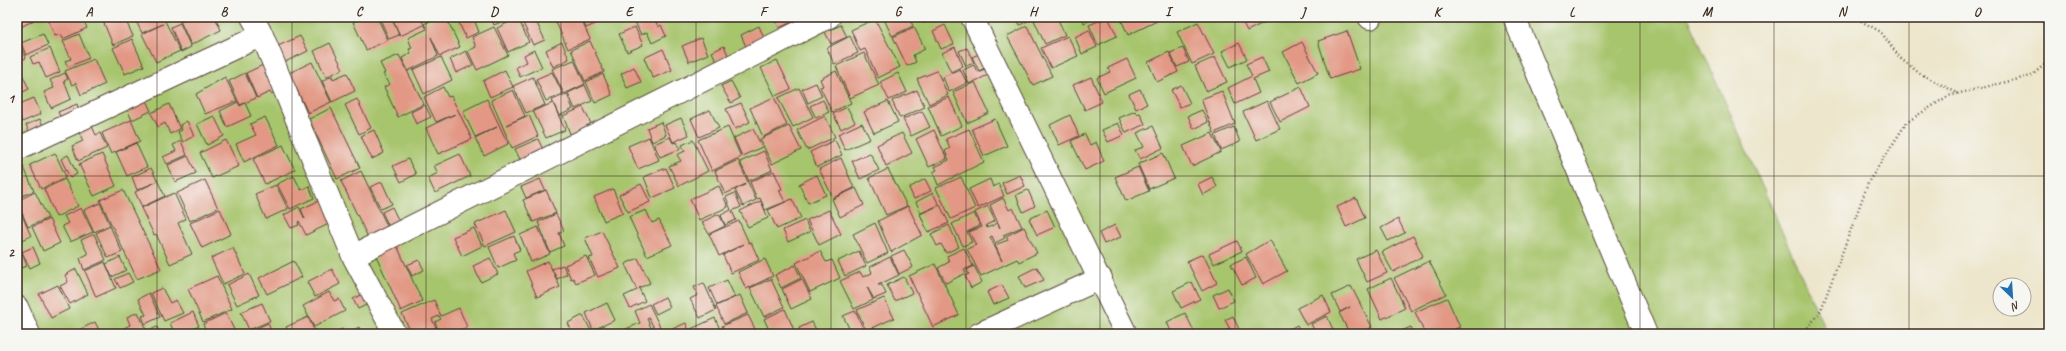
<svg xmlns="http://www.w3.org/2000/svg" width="2066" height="351" font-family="Caveat,sans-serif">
<rect width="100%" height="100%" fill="#f6f6f2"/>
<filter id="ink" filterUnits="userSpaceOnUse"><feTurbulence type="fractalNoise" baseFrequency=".025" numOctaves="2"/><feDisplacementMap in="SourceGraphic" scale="8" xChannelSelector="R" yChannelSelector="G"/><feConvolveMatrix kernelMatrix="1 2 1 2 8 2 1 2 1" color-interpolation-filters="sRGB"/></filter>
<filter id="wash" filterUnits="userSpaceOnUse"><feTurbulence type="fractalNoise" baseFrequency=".012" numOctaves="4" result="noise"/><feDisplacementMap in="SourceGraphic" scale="16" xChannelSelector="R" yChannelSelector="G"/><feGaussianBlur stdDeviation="0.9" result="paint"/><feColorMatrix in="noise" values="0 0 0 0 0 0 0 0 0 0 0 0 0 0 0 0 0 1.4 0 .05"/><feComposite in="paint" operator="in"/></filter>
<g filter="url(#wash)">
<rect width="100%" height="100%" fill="#ede6cc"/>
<path fill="#a7c56d" stroke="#717846" d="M17,17H1688L1827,334H17Z"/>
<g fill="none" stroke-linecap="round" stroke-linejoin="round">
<path stroke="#47b2c5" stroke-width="9" d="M2032,17L2046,20L2049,24"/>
</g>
<g id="blocks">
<path fill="#e29884" d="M17,17H37L38,18L17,29Z
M47,17H82L87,28L63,39L61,34L55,36Z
M113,17H124L133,36L113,45L103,21Z
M134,17H163L180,51L156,62L142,34L163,24L142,33Z
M187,17H215L221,30L191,45L180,21Z
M363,17H377L388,40L366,50L353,22Z
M379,17H391L399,35L389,39Z
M392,17H420L424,25L400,36Z
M438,17H446L460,47L440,56L431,37L438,56L408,71L402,58L411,53L409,49L412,48L408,38L427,29L424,24Z
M473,17L479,32L466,38L459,23Z
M491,17H513L494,25Z
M534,17L545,40L533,45L523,23Z
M567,17H580L590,39L568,49L556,22Z
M581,17H611L586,28Z
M633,17H654L658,27L661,25L666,36L652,43L647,32L641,35Z
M774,17H797L798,19L779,28Z
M883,17H909L913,26L892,36Z
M920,17H936L923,23Z
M1016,17H1035L1020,25Z
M1041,17H1057L1065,35L1045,44L1034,20Z
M1082,17H1097L1084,23Z
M1108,17L1117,36L1098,45L1089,25Z
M1120,17H1155L1157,21L1128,35Z
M1240,17H1263L1265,22L1247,31Z
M518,18L529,42L508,52L497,28Z
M875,19L900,67L878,78L865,49L860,51L851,30Z
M1198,22L1214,54L1192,64L1177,32Z
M180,23L191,47L181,52L171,27Z
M841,25L847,37L831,44L825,32Z
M945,25L954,44L941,49L933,31Z
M759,26L765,41L747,49L741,35Z
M1027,26L1052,76L1033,85L1007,36Z
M494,27L508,55L477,70L468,51L476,47L472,37Z
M635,27L643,45L627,52L619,34Z
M914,27L925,49L913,55L916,62L907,66L893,37Z
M1089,30L1097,47L1082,54L1075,37Z
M1347,31L1360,69L1330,79L1318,41Z
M43,34L48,45L26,55L21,43Z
M79,34L89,58L68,67L65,61L71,59L63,41Z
M300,36L308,51L285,62L278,46Z
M850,36L858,53L834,64L827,48Z
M1068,36L1078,56L1051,68L1041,48Z
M701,38L708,54L689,62L682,46Z
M132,39L144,66L125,74L113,48Z
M590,41L604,72L585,81L571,50Z
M562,42L569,59L553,67L546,50Z
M1302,42L1318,73L1299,83L1283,52Z
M330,43L343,69L326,77L314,51Z
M1239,43L1247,59L1230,67L1222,51Z
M20,46L26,58L19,61L17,47Z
M724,46L729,57L717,62L712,52Z
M955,47L963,66L951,72L942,53Z
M50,48L60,72L46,78L39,62L33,64L30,57Z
M967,48L974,63L966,66L959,51Z
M1183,48L1189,62L1177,67L1170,53Z
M663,49L672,70L653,78L644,58Z
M534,50L542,67L520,77L516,67L527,62L524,55Z
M988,50L994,63L979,71L972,57Z
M466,51L473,65L456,73L450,59Z
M1169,52L1178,72L1157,82L1148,62Z
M864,53L879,85L850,98L836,66Z
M399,55L424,104L398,117L384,87L390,84L383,74L385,73L380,63Z
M441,57L452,80L424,94L413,70Z
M1215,57L1227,82L1206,91L1195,66Z
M1262,57L1269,72L1253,79L1259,93L1235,104L1228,88L1252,76L1246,64Z
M94,59L105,84L81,95L76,83L72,85L65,71Z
M1127,59L1136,78L1104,93L1097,78L1110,72L1108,68Z
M574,60L585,84L564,94L552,69Z
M777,60L791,89L775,96L761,68Z
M312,62L331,102L308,113L289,73Z
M17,63L29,89L17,95Z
M263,65L275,92L271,94L270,92L257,98L246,73Z
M974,65L977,72L985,69L988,75L969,84L963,70Z
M634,67L641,82L627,88L621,74Z
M960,69L967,83L949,92L943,77Z
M505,70L513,87L490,97L483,81Z
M836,71L851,103L832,112L820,87L823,86L820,79Z
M937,71L948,95L929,104L917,79Z
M552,72L563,94L546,101L536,79Z
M65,73L68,79L64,81L71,99L51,108L44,92L54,88L50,80Z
M245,73L256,98L240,105L229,81Z
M347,73L355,91L332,102L322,81L332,76L333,79Z
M898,73L907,92L889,100L880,82Z
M603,74L612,95L595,103L586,82Z
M225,77L237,101L205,114L196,94Z
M533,77L545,105L526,113L513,86Z
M1091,77L1102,102L1085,110L1073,85Z
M731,81L740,98L731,103L721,86Z
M975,82L989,113L967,123L953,92Z
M816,83L822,96L808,103L802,89Z
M585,85L592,101L575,109L568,93Z
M1181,85L1190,103L1180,107L1171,90Z
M443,87L448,97L451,96L472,139L438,154L426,128L455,114L436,122L424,97Z
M1301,87L1310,107L1280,122L1270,102Z
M799,88L813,117L793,127L778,98Z
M1140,89L1147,104L1136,109L1129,94Z
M513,90L525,116L506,125L529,115L538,136L512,148L491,100Z
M917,90L925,107L900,118L892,101Z
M1222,91L1235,124L1214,133L1201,99Z
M567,94L573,109L559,116L552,100Z
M774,97L787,125L763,137L750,108Z
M949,97L962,126L941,136L928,106Z
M34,98L41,114L22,122L17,105Z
M145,98L151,111L132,120L126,107Z
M357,99L371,128L359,134L345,105Z
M487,99L508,144L484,156L475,138L497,127L475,137L463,111Z
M823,100L829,112L816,118L810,106Z
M888,101L898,122L874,133L864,112Z
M1267,101L1280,129L1256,140L1243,112Z
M238,102L240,106L245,103L251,116L227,127L220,111Z
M553,103L565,130L546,138L533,111Z
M741,103L750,122L735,129L726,109Z
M77,104L80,113L62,120L58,112Z
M169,104L180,129L170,134L165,123L158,127L151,113Z
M425,105L431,117L416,124L411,112Z
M583,107L592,126L571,136L563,116Z
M847,107L855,122L841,129L833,114Z
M331,108L360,168L337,179L309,119Z
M710,110L719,128L699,137L691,119Z
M1202,110L1208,122L1194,129L1188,116Z
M922,111L930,127L911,136L903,119Z
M1135,111L1137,114L1140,113L1145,124L1126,133L1119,118Z
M1070,115L1079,136L1059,145L1050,125Z
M214,116L224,136L207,145L197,124Z
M825,116L835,137L807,150L797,130Z
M265,117L279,145L244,162L236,144L256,135L250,124Z
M681,118L689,135L673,142L665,125Z
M40,119L44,128L30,134L26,125Z
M995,119L1007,146L984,156L972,129Z
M131,120L140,141L111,154L102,133Z
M187,121L194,136L183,142L178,132L182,130L180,125Z
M661,122L666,135L652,142L647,128Z
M862,123L870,139L845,150L838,134Z
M1118,123L1124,135L1108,142L1102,130Z
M91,124L96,135L100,133L107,148L78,161L72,146L83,141L78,130Z
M789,126L801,150L772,164L760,139Z
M1153,126L1163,148L1140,159L1135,150L1144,147L1137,133Z
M728,127L741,157L712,171L698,140Z
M1234,127L1240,142L1221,150L1215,135Z
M753,129L762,147L742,156L734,138Z
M969,129L984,162L938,185L933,172L937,170L935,167L949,160L945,151L950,148L946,139Z
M374,130L384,153L372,159L361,136Z
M934,130L947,159L929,167L916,139Z
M902,133L912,153L886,166L877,145Z
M1212,133L1221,152L1192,166L1183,146Z
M1085,134L1090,145L1096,142L1104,161L1085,170L1071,141Z
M649,137L659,160L638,169L628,146Z
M670,137L673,143L677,142L680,149L660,157L654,144Z
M538,139L546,156L523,166L515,149Z
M226,140L239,166L212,178L200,153Z
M693,140L708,171L679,186L669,166L681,161L677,155L685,151L682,145Z
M835,140L842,155L817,167L810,152Z
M181,141L187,155L167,164L163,157L176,151L173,145Z
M136,143L147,167L127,176L116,152Z
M283,145L295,170L265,184L253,159Z
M17,151L34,191L17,198Z
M764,151L772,170L749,181L740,162Z
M55,153L66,177L41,189L30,165Z
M870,153L879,170L860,179L852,161Z
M1163,153L1174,178L1149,189L1138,164Z
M102,154L116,186L94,196L79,164Z
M460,154L470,176L435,193L428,178L438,173L434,166Z
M68,155L77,174L70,178L61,159Z
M188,156L196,173L175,182L168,165Z
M841,158L854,188L833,198L819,169Z
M408,159L416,174L401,182L393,166Z
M738,160L756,200L743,206L735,190L746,184L725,194L715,171Z
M1138,167L1149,191L1126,201L1115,177Z
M151,168L165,196L142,207L135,192L156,182L137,190L132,177Z
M666,168L675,188L652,198L644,177Z
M888,169L907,206L886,215L869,178Z
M361,171L391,234L371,244L341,181Z
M774,171L782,189L779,190L785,202L765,210L760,198L757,199L750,182Z
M817,175L826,195L808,203L799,184Z
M1020,175L1025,186L1007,194L1002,183Z
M294,176L301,190L309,186L314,198L290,209L277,184Z
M961,177L975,208L951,219L936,188Z
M1212,177L1217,187L1203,195L1198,184Z
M65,179L78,206L56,217L44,189Z
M540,179L545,190L526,198L521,187Z
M925,179L931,191L914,199L909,188Z
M990,179L993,187L999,184L1004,196L978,208L969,189Z
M205,180L218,208L190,221L177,193Z
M382,182L392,204L381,209L370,187Z
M641,184L650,202L628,212L619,195Z
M276,185L288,209L266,219L255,194Z
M719,186L728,207L699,220L690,199Z
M856,188L864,205L840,217L832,199Z
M613,189L623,213L604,221L594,197Z
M123,190L161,269L137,279L100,200Z
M546,190L556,213L533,222L523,200Z
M1028,190L1035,206L1023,212L1016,195Z
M35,192L48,218L28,227L17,201Z
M174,193L186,219L178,223L192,254L170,264L156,234L154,235L141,208Z
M735,193L741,207L732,211L736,220L725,225L721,215L731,210L726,197Z
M933,193L939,205L921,213L916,202Z
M325,198L335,221L306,235L299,221L298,222L299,225L291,228L284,215L299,207L305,219L301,209Z
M1003,198L1009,210L1013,208L1022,227L1003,235L1005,238L995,243L992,236L990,237L1002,261L995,245L1008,240L1006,236L1024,227L1037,253L1019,262L1017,259L981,276L967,249L976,245L969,232L982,227L975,212L988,206L995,221L986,225L987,228L998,223L1000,228L990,205Z
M1356,198L1365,218L1346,227L1337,207Z
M792,199L801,218L777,229L768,210Z
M761,201L768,218L748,227L740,211Z
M100,203L110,225L94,232L84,210Z
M940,205L949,223L928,232L920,214Z
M908,206L922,235L891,252L878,221Z
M392,207L403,230L393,235L382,212Z
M81,208L93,232L70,242L62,226L68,223L64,216Z
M220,209L231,234L202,248L190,223Z
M506,210L516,232L485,246L475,224Z
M646,210L652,223L659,220L672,245L647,256L629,217Z
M829,210L841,234L819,245L807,220Z
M1047,210L1055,227L1037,235L1029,219Z
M21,213L31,236L18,242L17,215Z
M974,213L980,226L967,232L972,242L963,246L952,224Z
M556,214L564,231L559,233L564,246L550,252L538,222Z
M719,214L725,226L709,234L702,222Z
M49,219L60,243L43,251L32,227Z
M1398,219L1405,233L1388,241L1381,228Z
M805,220L810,232L788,242L783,230Z
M739,221L749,243L751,242L759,260L731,273L723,255L744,244L719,256L709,234Z
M875,223L888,253L867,263L853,234Z
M949,225L959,247L946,253L941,244L937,246L931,234Z
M1115,225L1121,237L1104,244L1099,233Z
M110,226L122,252L108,258L96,233Z
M538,227L550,254L531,262L520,235Z
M474,228L482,246L462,256L453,237Z
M602,231L620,268L598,277L589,258L593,257L585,238Z
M94,234L106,260L84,270L80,258L88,254L81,240Z
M514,236L520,250L513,253L516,260L498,268L489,247Z
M1413,236L1423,256L1393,272L1382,252Z
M394,239L422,301L401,311L373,249Z
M1270,240L1287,271L1263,284L1246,254Z
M1237,241L1242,251L1214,264L1209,254Z
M33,247L40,263L30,268L22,252Z
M20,248L27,266L17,269V249Z
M233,248L245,274L223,284L211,258Z
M964,248L973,266L964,270L966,273L946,283L938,268L949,262L947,256Z
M904,250L913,267L899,274L891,256Z
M1376,250L1387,273L1367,282L1356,259Z
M820,251L826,262L832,260L840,278L810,292L796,263Z
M859,251L866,266L845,276L838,261Z
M1203,254L1217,283L1202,291L1187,261Z
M586,256L595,275L576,283L573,278L571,279L565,265Z
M120,257L126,270L112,277L106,264Z
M890,257L899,275L878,285H882L886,294L874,299L867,287L873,300L854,309L840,281L860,272L863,277L872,273L870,267Z
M1246,257L1256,278L1242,285L1231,264Z
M490,258L498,274L481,282L473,266Z
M638,258L650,283L639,288L645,301L630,308L624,296L637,290L625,264Z
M765,259L773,276L746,289L738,272Z
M419,260L424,270L412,276L407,265Z
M294,261L302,277L267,294L259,278Z
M548,261L560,287L537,297L526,271Z
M1429,261L1446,294L1411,311L1394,278Z
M105,262L116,288L96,297L85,271Z
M935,264L959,315L933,327L909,276Z
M563,265L567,274L557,279L552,269Z
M795,265L801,278L781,288L775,275Z
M974,266L982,282L971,288L965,276L969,274L967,270Z
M1037,267L1044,280L1025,288L1019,276Z
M76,269L88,294L70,304L60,286L68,282L65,275Z
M332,269L340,284L315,297L307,282Z
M128,273L133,282L120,288L115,279Z
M249,274L259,295L237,305L227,285Z
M217,276L232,309L203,322L188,289Z
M904,277L912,293L895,301L887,285Z
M1391,278L1405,308L1382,319L1368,289Z
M771,279L784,307L764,317L750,288Z
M802,279L812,299L791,309L782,289Z
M727,280L735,297L717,305L709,288Z
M1192,282L1200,299L1181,308L1173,291Z
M704,283L716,310L700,318L690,299L698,295L694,287Z
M58,285L69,309L51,318L39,294Z
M1002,285L1009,298L993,305L987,292Z
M1351,286L1372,327L1360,334H1350L1339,313L1350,307L1340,312L1332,295Z
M162,288L170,303L176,300L183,313L164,321L151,293Z
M1228,288L1234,301L1219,308L1213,295Z
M369,291L374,301L358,309L353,299Z
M329,292L334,301L339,299L345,311L314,327L303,306Z
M149,293L160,317L145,324L142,316L146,315L138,299Z
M740,295L748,313L724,324L716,306Z
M1323,295L1331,312L1306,325L1297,308Z
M665,297L670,307L656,314L651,304Z
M884,298L894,318L866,331L857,310Z
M1447,298L1460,327L1443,334H1425L1415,312Z
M434,300L441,316L459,308L467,327L451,334H440L435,322L441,319L439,316L432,319L439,334H412L402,314Z
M262,303L270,321L249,330L241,312Z
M607,303L615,320L593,330L586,313Z
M649,304L663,333L686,323L690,334H657L649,318L647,319L654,334H628L626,329L640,323L635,311Z
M785,309L794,330L785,334H771L764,319Z
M855,311L866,334H852L843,316Z
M138,312L146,330L137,334L133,332L127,334L124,328L130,325L127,317Z
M193,312L199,326L183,334H175L170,323Z
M226,313L236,334H207L203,324Z
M1185,313L1195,333L1181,334L1180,331L1172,334L1167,322Z
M583,315L591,331L585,334H573L568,323Z
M748,315L756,331L750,334H726L722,326Z
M1233,316L1241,334H1220L1230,329L1225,320Z
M1327,316L1335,334H1316L1311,324Z
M308,317L316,334H289L286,327Z
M715,318L722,334H693L691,329Z
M95,322L101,334H82L79,330Z
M812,322L818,334H802L799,328Z
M268,323L272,334H250L249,332Z
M1297,325L1302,334H1281Z
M157,327L160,334H142Z
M359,327L362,334H346Z
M1411,327L1414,334H1394Z
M342,329L345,334H333Z"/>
</g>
</g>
<g filter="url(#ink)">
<use href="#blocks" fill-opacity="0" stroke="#564638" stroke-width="1"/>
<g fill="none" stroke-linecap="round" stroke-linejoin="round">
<g stroke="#564638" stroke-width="24">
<path id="minor" d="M252,17L262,35L353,256L395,334
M972,17L1126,334
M1369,17L1370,18
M1514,17L1646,334
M17,149L262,35
M353,256L829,17
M17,307L29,334
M979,334L1101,278"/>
</g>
<path stroke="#564638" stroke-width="2.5" stroke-dasharray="1 3" stroke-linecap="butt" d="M1854,17L1881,32L1900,58L1919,73L1957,93
M1803,334L1821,310L1869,181L1907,122L1948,96L2031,76L2049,61"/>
<use href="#minor" stroke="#fff" stroke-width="22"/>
</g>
</g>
<path fill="none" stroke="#3b2a1e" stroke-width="1" stroke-opacity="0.55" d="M157,17V334M292,17V334M426,17V334M561,17V334M696,17V334M831,17V334M966,17V334M1100,17V334M1235,17V334M1370,17V334M1505,17V334M1640,17V334M1774,17V334M1909,17V334M17,176H2049"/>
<rect width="2066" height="351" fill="none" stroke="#f6f6f2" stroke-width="44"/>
<g transform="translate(2012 297) rotate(155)"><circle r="19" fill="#f6f6f2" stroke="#aba49d"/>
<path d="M0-3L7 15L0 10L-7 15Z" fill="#1f6fb2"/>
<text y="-6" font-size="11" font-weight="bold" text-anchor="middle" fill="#3b2a1e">N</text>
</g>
<rect x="22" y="22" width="2022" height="307" fill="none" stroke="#3b2a1e" stroke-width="1.5"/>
<g font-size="13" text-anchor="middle" font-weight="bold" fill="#3b2a1e">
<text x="89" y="16">A</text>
<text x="224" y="16">B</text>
<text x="359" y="16">C</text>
<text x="494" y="16">D</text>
<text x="629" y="16">E</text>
<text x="763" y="16">F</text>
<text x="898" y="16">G</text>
<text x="1033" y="16">H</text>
<text x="1168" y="16">I</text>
<text x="1303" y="16">J</text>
<text x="1437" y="16">K</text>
<text x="1572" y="16">L</text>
<text x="1707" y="16">M</text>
<text x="1842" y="16">N</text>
<text x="1977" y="16">O</text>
<text x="11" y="103">1</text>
<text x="11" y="257">2</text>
</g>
</svg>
